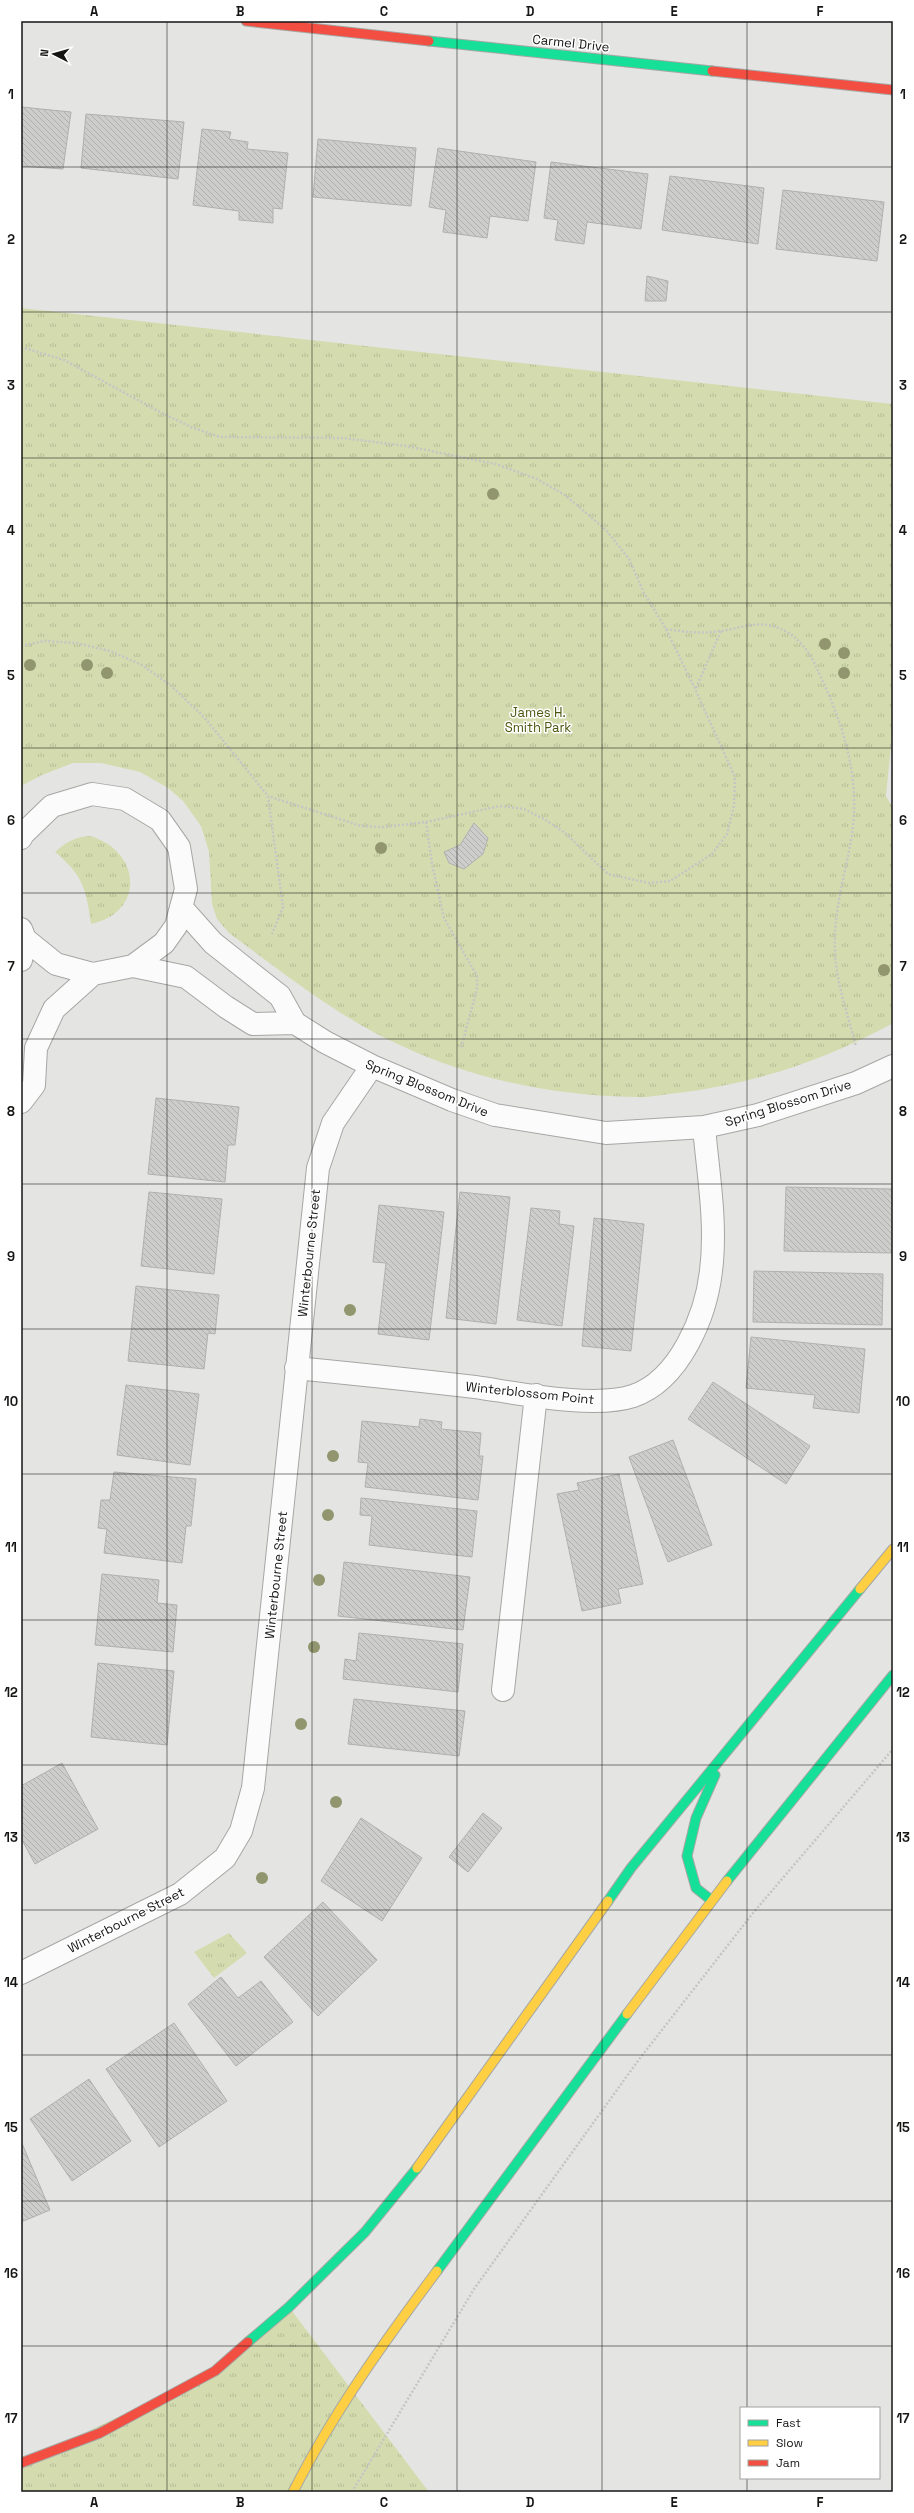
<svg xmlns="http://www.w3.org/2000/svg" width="914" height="2513" font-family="'Space Grotesk',sans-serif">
<defs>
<pattern id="grass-tufts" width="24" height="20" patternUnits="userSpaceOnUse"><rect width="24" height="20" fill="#d4dcaf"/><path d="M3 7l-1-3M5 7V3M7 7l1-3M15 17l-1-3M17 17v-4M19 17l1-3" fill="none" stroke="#b5bc96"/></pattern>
<pattern id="building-back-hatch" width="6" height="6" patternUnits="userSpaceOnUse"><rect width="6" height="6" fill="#cdcdcc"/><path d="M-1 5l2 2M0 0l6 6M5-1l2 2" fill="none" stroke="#afafae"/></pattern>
</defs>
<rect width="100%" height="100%" fill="#e4e5e3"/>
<path fill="url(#grass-tufts)" d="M21,308L893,404V726L886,796L893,808V1023C826,1060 754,1084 678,1093C664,1094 649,1098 635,1097C556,1096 476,1080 404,1047C340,1019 285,974 229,933L217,919L212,904L209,852L201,826L183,801L168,788L140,772L101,763H73L42,775L21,786Z
M90,836C142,851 145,913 91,924C86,888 83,876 55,852C66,842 75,837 90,836Z
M229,1933L247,1953L214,1978L194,1952Z
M289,2307L429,2492H21V2463L215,2371Z"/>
<path fill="url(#building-back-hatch)" stroke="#b0b0af" d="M21,107L71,112L63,169L21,166Z
M86,114L184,122L178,179L81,168Z
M202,129L231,132L229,139L248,142L247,149L288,153L282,209L273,208V223L239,220V211L193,205Z
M318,139L416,148L411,206L313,197Z
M438,148L536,162L528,221L490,216L487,238L443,232L446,210L429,207Z
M551,162L648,174L641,229L587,222L584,244L555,240L558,220L544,218Z
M670,176L764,188L758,244L662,230Z
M783,190L884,202L877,261L776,249Z
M647,276L668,281L666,301H645Z
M474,823L488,838L483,854L464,869L449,863L444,852L460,845Z
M156,1098L239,1107L235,1145H228L225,1182L148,1174Z
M786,1187L893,1189V1253L784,1251Z
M149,1192L222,1199L214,1274L141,1266Z
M460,1192L510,1197L496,1324L446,1318Z
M379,1205L444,1212L429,1340L378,1334L386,1263L373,1262Z
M531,1208L560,1211L559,1224L574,1226L562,1326L517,1320Z
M594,1218L644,1224L631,1351L582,1346Z
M754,1271L883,1274L882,1325L753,1322Z
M136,1286L219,1295L215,1334L208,1333L204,1369L128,1361Z
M751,1337L865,1349L859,1413L813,1408L815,1395L746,1388Z
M713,1382L810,1446L786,1484L688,1419Z
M126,1385L199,1394L190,1465L117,1455Z
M420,1419L442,1422L441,1429L481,1433L479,1456H483L478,1500L365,1487L368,1463L358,1462L362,1421L419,1427Z
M673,1440L712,1545L668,1562L629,1457Z
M114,1472L196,1479L191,1526H186L182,1563L104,1553L107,1529L98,1528L101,1500H110Z
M619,1474L643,1584L618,1589L621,1603L582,1611L557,1494L579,1490L577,1483Z
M361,1498L477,1511L472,1557L369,1545L372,1516L360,1515Z
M344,1562L470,1577L463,1630L338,1616Z
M102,1574L159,1580L157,1603L177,1605L173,1652L95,1645Z
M359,1633L463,1644L458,1692L343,1679L345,1659L356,1661Z
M98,1663L174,1671L167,1745L91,1737Z
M354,1699L465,1711L459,1756L348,1744Z
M62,1763L98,1829L35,1864L21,1838V1786Z
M483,1813L502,1828L468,1872L449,1857Z
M361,1818L422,1858L382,1921L321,1881Z
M323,1902L377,1960L318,2016L264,1957Z
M221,1977L238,1998L261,1981L293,2022L236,2066L188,2004Z
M174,2023L227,2101L159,2147L106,2069Z
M89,2079L131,2141L72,2181L30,2119Z
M21,2141L50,2210L21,2222Z"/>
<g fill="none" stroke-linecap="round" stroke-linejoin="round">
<g stroke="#a6a7a5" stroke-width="24">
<path id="lane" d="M503,1690L536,1395"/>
</g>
<g stroke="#a6a7a5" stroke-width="24">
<path id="street" d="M21,838L23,834L52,806L92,794L125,799L160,820L179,847L186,889L176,926L164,943L133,966L93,974L56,964L25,939L21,929
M181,907L213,943L280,996L295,1023L325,1042L372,1066L452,1100L495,1115L606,1133L704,1127L758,1115L856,1083L893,1066
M21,960L25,939
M133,966L186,977L226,1007L253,1024L295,1023
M21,1102L34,1085L36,1048L54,1009L93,974
M296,1368C356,1374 415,1380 475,1387C518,1393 594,1409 633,1396C680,1380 706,1315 711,1271C717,1223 708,1174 704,1127
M21,1973L180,1894L225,1858L241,1831L253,1788L318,1168L333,1123L372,1066"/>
</g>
<g stroke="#a6a7a5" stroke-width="11">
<path id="fast" d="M429,41L712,71
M727,1881L893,1675
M711,1900L696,1888L687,1856L696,1818L715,1775
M608,1901L631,1868L860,1589
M437,2271L627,2014
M248,2342L289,2307L365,2232L417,2168"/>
</g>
<g stroke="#a6a7a5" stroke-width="11">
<path id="slow" d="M860,1589L893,1549
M627,2014L727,1881
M417,2168L608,1901
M293,2492C333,2413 384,2342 437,2271"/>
</g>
<g stroke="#a6a7a5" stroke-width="11">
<path id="jam" d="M246,21L429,41
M712,71L893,90
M21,2463L100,2433L215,2371L248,2342"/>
</g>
<path stroke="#c5c5c3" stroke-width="2.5" stroke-dasharray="2 2" stroke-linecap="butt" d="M21,347L64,360L160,412L191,427L220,437L343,438L406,446L496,464L537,479L565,495L606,530L629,559L644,593L666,629L695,689L735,777L734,806L727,834L712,854L670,881L649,883L608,874L564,832L544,819L524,809L500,806L426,822L384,827L361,826L268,796
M666,629C685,632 701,634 720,631C738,629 757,620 776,627C802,636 813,658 823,682C846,731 861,785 851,840C845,876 833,913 835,950C836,984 848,1014 856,1047
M21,646L45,641L76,643L110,651L142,665L170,685L204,717L268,796L283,907L272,934
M696,688L721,631
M426,822L432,864L444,918L477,976V989L461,1048
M352,2492L474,2289L637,2062L753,1913L893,1749"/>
<use href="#lane" stroke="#fbfbfb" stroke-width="22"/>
<use href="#street" stroke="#fbfbfb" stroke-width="22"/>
<use href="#fast" stroke="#16e098" stroke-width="9"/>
<use href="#slow" stroke="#ffcf43" stroke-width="9"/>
<use href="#jam" stroke="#f24e42" stroke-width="9"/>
</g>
<g fill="#91966e">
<circle cx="493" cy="494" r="6"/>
<circle cx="825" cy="644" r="6"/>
<circle cx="844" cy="653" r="6"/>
<circle cx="30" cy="665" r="6"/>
<circle cx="87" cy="665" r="6"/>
<circle cx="107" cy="673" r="6"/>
<circle cx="844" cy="673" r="6"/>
<circle cx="381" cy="848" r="6"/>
<circle cx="884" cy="970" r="6"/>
<circle cx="350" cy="1310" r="6"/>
<circle cx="333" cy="1456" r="6"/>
<circle cx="328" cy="1515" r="6"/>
<circle cx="319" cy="1580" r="6"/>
<circle cx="314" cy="1647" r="6"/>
<circle cx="301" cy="1724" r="6"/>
<circle cx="336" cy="1802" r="6"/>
<circle cx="262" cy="1878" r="6"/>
</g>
<path fill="none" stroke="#151514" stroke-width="1" stroke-opacity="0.55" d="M167,21V2492M312,21V2492M457,21V2492M602,21V2492M747,21V2408M21,167H893M21,312H893M21,458H893M21,603H893M21,748H893M21,893H893M21,1039H893M21,1184H893M21,1329H893M21,1474H893M21,1620H893M21,1765H893M21,1910H893M21,2055H893M21,2201H893M21,2346H893M747,2478V2492"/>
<g text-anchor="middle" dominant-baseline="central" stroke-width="3" stroke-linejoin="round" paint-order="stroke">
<g font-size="13" fill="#151514" stroke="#fff">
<text transform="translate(571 43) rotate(6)">Carmel Drive</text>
<text transform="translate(427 1088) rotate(22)">Spring Blossom Drive</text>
<text transform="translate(788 1103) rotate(-17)">Spring Blossom Drive</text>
<text transform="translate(309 1253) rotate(-84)">Winterbourne Street</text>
<text transform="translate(530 1393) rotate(6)">Winterblossom Point</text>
<text transform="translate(276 1575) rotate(-84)">Winterbourne Street</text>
<text transform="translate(126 1920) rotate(-27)">Winterbourne Street</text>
</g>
<g font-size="13" fill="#4d550e" stroke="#fff">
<text x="538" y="712">James H.<tspan x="538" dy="15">Smith Park</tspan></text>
</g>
</g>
<rect width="914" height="2513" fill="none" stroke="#ffffff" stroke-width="44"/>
<rect x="740" y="2407" width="140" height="72" fill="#ffffff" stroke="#a1a1a1"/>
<rect x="748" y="2420" width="20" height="6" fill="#16e098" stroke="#a1a1a1"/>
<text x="776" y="2427" font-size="12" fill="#151514">Fast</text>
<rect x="748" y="2440" width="20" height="6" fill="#ffcf43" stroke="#a1a1a1"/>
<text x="776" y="2447" font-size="12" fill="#151514">Slow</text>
<rect x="748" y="2460" width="20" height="6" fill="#f24e42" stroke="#a1a1a1"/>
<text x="776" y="2467" font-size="12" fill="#151514">Jam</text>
<g transform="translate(54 54) rotate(276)" stroke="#ffffff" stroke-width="3" paint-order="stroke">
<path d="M0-3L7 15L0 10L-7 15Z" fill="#151514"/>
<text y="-6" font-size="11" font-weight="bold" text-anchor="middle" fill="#151514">N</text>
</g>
<rect x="22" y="22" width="870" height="2469" fill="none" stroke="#151514" stroke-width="1.5"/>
<g font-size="13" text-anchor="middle" font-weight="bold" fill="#151514">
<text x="94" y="16">A</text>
<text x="240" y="16">B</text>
<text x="384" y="16">C</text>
<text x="530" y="16">D</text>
<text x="674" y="16">E</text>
<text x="820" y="16">F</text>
<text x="11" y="99">1</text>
<text x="903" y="99">1</text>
<text x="11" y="244">2</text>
<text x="903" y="244">2</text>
<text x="11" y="390">3</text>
<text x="903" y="390">3</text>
<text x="11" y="535">4</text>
<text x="903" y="535">4</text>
<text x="11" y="680">5</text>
<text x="903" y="680">5</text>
<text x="11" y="825">6</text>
<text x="903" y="825">6</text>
<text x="11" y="971">7</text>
<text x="903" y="971">7</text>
<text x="11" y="1116">8</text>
<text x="903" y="1116">8</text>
<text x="11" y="1261">9</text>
<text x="903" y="1261">9</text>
<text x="11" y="1406">10</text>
<text x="903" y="1406">10</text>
<text x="11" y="1552">11</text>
<text x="903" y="1552">11</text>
<text x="11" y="1697">12</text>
<text x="903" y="1697">12</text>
<text x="11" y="1842">13</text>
<text x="903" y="1842">13</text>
<text x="11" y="1987">14</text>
<text x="903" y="1987">14</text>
<text x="11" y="2132">15</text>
<text x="903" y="2132">15</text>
<text x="11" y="2278">16</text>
<text x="903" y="2278">16</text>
<text x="11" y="2423">17</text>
<text x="903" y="2423">17</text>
<text x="94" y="2507">A</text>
<text x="240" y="2507">B</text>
<text x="384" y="2507">C</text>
<text x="530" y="2507">D</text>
<text x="674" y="2507">E</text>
<text x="820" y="2507">F</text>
</g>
</svg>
